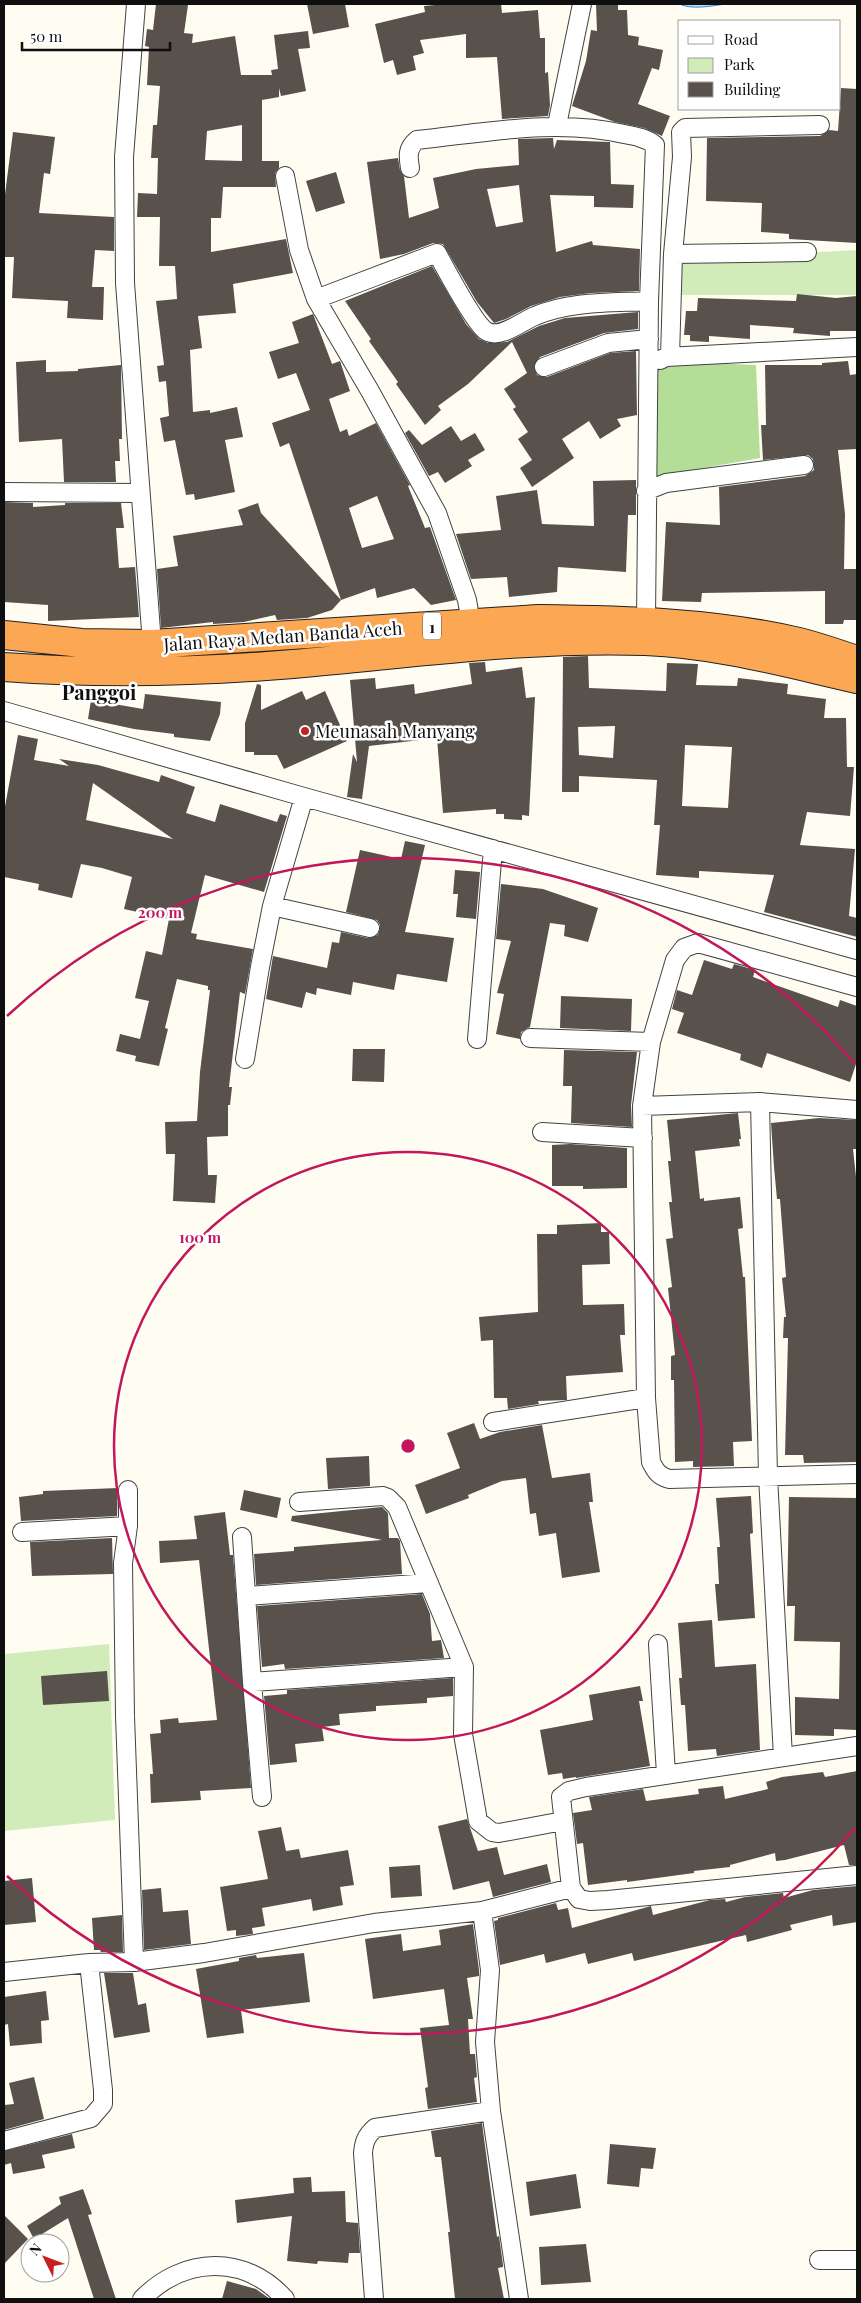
<svg xmlns="http://www.w3.org/2000/svg" width="861" height="2303" font-family="'Playfair Display',serif">
<rect width="100%" height="100%" fill="#fffdf2"/>
<path fill="#d1ecb8" d="M857,250V295H677L678,260Z
M109,1644L115,1820L4,1831V1654Z"/>
<path fill="#b4de97" d="M657,361L756,365L760,458L653,477Z"/>
<path fill="#b3dcf9" stroke="#368fd4" d="M679,4H726C711,6 692,10 679,4Z"/>
<path fill="#59514b" fill-rule="evenodd" d="M156,4L188,5L184,33L193,34L192,43L235,36L241,75H272L271,70L278,69L274,35L308,31L310,48L298,49L306,91L281,96L279,88V97L262,100V161H279V168L275,173L276,187H223L221,218H211V252L286,239L293,273L233,284L236,313L198,316L202,348L190,350L193,412L210,410V413L237,407L243,437L225,440L235,492L195,500L194,494L186,495L175,440L164,442L160,418L169,416L166,381L159,382L157,366L164,365L156,301L177,299L175,266H159L160,217H137L138,193L157,194L158,158H151L153,125H157L160,86L147,85L149,47L145,46L147,29L153,30ZM242,125V161L205,160L207,131Z
M307,4H345L349,27L313,34Z
M446,4H501L502,13L538,10L540,38H545V73L548,72L550,105L548,116L502,119L497,57L466,58V34L420,40L424,53L413,56L416,70L397,75L393,60L384,63L375,24L425,12L424,6Z
M596,4H618V10H627L628,35L639,37L638,45L663,50L659,70L652,68L638,104L670,116L662,136L644,128L615,122L572,106L586,61L591,30L597,31Z
M841,88L857,89V243L789,239V234L761,232L762,203L706,201L707,138L820,136L829,130L838,131Z
M13,132L55,137L50,174L44,173L39,213L114,217V251L95,250L92,287H104L103,320L67,318L68,301L12,298L14,257H4V202Z
M553,138L554,149L557,140L610,142L611,184L634,185L633,208L594,207V196L550,195L556,252L592,241L593,245L640,249L639,291L591,293L560,297L531,306L506,319L494,323L477,302L443,244L433,243L404,254L380,259L367,162L398,158L400,170L404,176L409,218L439,208L433,178L476,169L519,165L518,139ZM519,185L523,222L496,227L487,189Z
M336,172L345,203L316,212L306,181Z
M432,266L466,324L479,339L488,343L507,342L539,326L565,318L638,312V329L604,333L540,357L534,366L537,375L547,377L610,353L636,351L637,415L617,419L621,426L600,439L589,421L562,439L574,458L532,487L520,468L532,460L518,439L528,432L513,409L516,407L504,389L527,373L512,342L468,384L438,406L441,410L425,425L396,384L398,382L369,341L371,339L345,301Z
M797,294L836,298L857,296V331H830V336L793,333L794,328L750,325V339L709,336V342L690,341V335H684L686,311H697L698,298L796,301Z
M313,314L332,364L340,361L350,391L329,399L340,432L347,429L349,436L376,423L410,485L408,486L425,528L430,527L456,600L431,605L414,588L377,598L375,588L341,600L289,443L280,447L272,423L310,410L296,373L278,379L269,352L299,343L292,322ZM377,496L394,539L362,548L349,508Z
M46,360V372L78,371V369L121,365L122,439H119L120,461H115L116,482H64L62,439L19,442L16,362Z
M848,361L850,375L857,374V449L838,450L845,514L844,569H857V620H844L843,624H825V591L702,593L701,602L662,601L666,522L720,525L719,487L805,476L814,470L813,459L808,455L763,460L761,425H766L765,365H822V363Z
M451,426L461,441L475,433L485,450L468,460L472,466L445,483L438,472L429,476L405,433L409,430L422,445Z
M636,480V515H628L626,572L558,567L557,592L509,597L507,577L471,579L456,534L501,530L496,496L537,490L542,524L594,526L593,481Z
M4,502L33,503V507L65,505V503H121L124,528H116L119,568L135,567L139,617L48,621V605L4,602Z
M258,503L261,513L341,600L332,610L307,618L277,620L275,615L244,622L213,624V622L161,628L157,569L178,566L173,536L243,525L238,510Z
M588,656L589,688L666,691L667,663L698,664L696,685L737,686L738,678L788,684L787,694L826,699L824,718H846L847,767H854L850,816L807,812L800,845L855,849L849,916L857,918V937L764,912L774,875L699,871V878L656,875L660,825H654L657,780L579,776V792H562L563,657ZM615,726L613,758L579,755L578,727ZM685,745L732,747L728,808L682,806Z
M485,662L486,672L522,667L526,698L535,697L529,816L522,815V820L504,819V814H496V809L443,813L437,738L369,746L362,799L347,797L353,754L357,762L350,680L375,678L376,689L414,684L415,694L472,684L469,663Z
M257,684L261,685V710L302,691L306,700L325,691L347,741L284,769L277,755H254V752H245V723Z
M145,694L221,702L220,714L210,741L174,737V734L134,729L88,719L91,700L143,709Z
M18,735L38,739L34,760L69,766L59,759L98,765L159,782L161,775L195,787L186,813L215,822L220,804L277,822L280,814L287,816L264,892L205,875L191,933L197,934L196,939L253,949L245,994L240,992L229,1087H232L230,1105H228V1136L207,1137L208,1175H217L215,1203L173,1201L175,1154H166L165,1122L197,1121L200,1072L210,990H208V986L177,979L165,1028L168,1029L159,1066L135,1061L136,1056L116,1051L120,1034L140,1039L149,1001L135,998L146,951L162,955L169,919L124,909L132,877L102,868L81,864L72,898L38,890L39,884L4,877V812ZM93,783L173,839L86,820Z
M405,841L425,845L405,932L454,938L447,982L397,974L394,990L353,982L351,995L317,988L316,995L306,992L302,1008L266,999L273,956L327,968L332,942L339,943L341,932L368,938L378,935L380,925L377,920L346,912L360,850L401,859Z
M455,870L480,872L476,919L456,917L458,894H453Z
M501,884L543,889L598,908L588,942L564,936L565,925L550,923L530,1027L521,1032L520,1039L496,1034L504,994L497,993L511,941L496,939Z
M704,960L732,969L734,964L755,970L753,977L838,1007L840,1000L857,1006V1061L850,1082L767,1053L762,1068L740,1060L741,1054L677,1033L684,1013L672,1009L677,990L692,995Z
M561,996L632,999L631,1031L560,1028Z
M353,1049H385L384,1082L352,1081Z
M564,1050L637,1052L631,1105L632,1127L571,1123L572,1086H563Z
M738,1113L741,1139H739L740,1146L695,1151L700,1199L704,1198V1201L740,1197L743,1228L738,1229L743,1277H745L752,1441L733,1442L734,1466L693,1467V1461L675,1462L674,1380H671V1356L675,1355L668,1288L672,1287L666,1239L673,1238L669,1202H672L668,1161H671L667,1120Z
M819,1118L857,1120V1149H853L857,1186V1462L804,1463L803,1455H785L788,1338H783L784,1317H786L782,1278L786,1277L780,1199H777L774,1167L771,1123Z
M570,1144L627,1148V1188L583,1189V1186H552V1145Z
M601,1223V1232H609L610,1264L582,1265L583,1305L624,1304L625,1335H620L623,1372L566,1376L567,1400L538,1401L539,1404L508,1409L507,1398H494L493,1340L481,1341L479,1317L538,1312L537,1234H557V1225Z
M474,1423L480,1439L500,1432L542,1425L552,1478L590,1473L593,1502H589L600,1572L562,1578L556,1533L539,1536L536,1513L530,1514L526,1478L502,1481L468,1495L469,1498L426,1514L415,1485L460,1468L447,1433Z
M369,1456L370,1486L328,1489L326,1458Z
M118,1488L117,1516L21,1521L19,1497L43,1494V1491Z
M244,1490L281,1498L277,1518L240,1510Z
M751,1496L753,1533L750,1534L755,1618L718,1621L715,1584H719L717,1547H720L716,1498Z
M789,1497L857,1498L856,1662H857V1730L834,1729V1736L795,1735V1697L839,1699L840,1642L794,1641L795,1606H787Z
M382,1507L388,1513L389,1538H398L400,1541L402,1574L256,1585L254,1554L294,1551V1547L382,1540L291,1521L292,1516Z
M225,1512L230,1555H233L251,1788L200,1791L201,1800L151,1803L150,1774H153L150,1734L161,1733L160,1720L178,1718L179,1723L217,1720L199,1560L160,1563L159,1541L197,1539L194,1516Z
M112,1538L113,1574L32,1576L30,1542Z
M422,1594L430,1614L432,1641L441,1640L444,1658L285,1669L284,1664L262,1667L257,1606Z
M712,1620L715,1667L756,1664L760,1750L717,1756L716,1749L688,1751L685,1705H681L679,1678H682L678,1623Z
M107,1671L109,1701L43,1705L41,1676Z
M453,1678V1696L427,1698V1703L376,1706V1711L339,1714L340,1725L322,1727L324,1741L295,1744L297,1762L270,1765L264,1696L287,1694V1690Z
M640,1686L643,1701H639L650,1766L576,1778V1777L563,1779L562,1773L548,1775L540,1730L593,1720L589,1695Z
M857,1771V1865H849L844,1845L785,1860L776,1861L775,1853L730,1865V1867L694,1871V1873L627,1882V1880L588,1885L583,1843L577,1844L573,1813L592,1810L589,1797L643,1789L646,1801L699,1794L698,1789L723,1786L725,1799L768,1789L766,1782L782,1777L823,1772L825,1777Z
M467,1819L478,1851L497,1847L504,1875L547,1864L551,1882L493,1897L489,1881L453,1890L438,1826Z
M281,1827L286,1851L299,1849L301,1858L348,1850L354,1885L340,1887L343,1905L313,1911L311,1899L262,1908L265,1926L252,1928L253,1934L236,1936V1930L227,1931L220,1887L268,1879L258,1831Z
M420,1865L422,1896L391,1898L389,1867Z
M32,1878L36,1922L4,1925V1881Z
M857,1886V1922L833,1926L832,1915L790,1925L792,1930L747,1942L746,1935L634,1961L632,1953L588,1964L585,1953L546,1963L544,1954L500,1965L494,1921L498,1920V1918L556,1903L558,1910L568,1908L572,1928L651,1906L653,1915L710,1900L725,1899L726,1902L745,1897L783,1893L784,1898L813,1890Z
M161,1888L163,1912L188,1910L191,1944L144,1950L142,1890Z
M122,1915L123,1952H101L100,1950H94L92,1918Z
M473,1924L479,1970V1976L467,1978L473,2019H468L470,2054H475L477,2077L474,2078L477,2102L428,2109L425,2088L428,2087L420,2028L449,2025L444,1989L373,1999L365,1939L401,1934L403,1951L441,1945L439,1930Z
M304,1953L310,2002L241,2010L244,2033L207,2038L196,1969L239,1961V1958L256,1955L257,1958Z
M104,1973H133L138,2005L146,2003L150,2032L114,2038Z
M46,1991L49,2020L41,2021L42,2043L10,2046L8,2024L4,2025V1997Z
M34,2077L44,2119L4,2130V2105L14,2104L9,2083Z
M482,2123L497,2237L499,2236L503,2265V2267L498,2268L504,2299H455L448,2232H450L441,2157H435L431,2131Z
M72,2134L75,2148L42,2155L45,2168L13,2174L11,2163L4,2165V2151Z
M610,2144L656,2148L653,2169L641,2168L639,2187L607,2184Z
M576,2174L581,2208L530,2216L526,2182Z
M311,2177L312,2192L345,2191L346,2222L358,2223L360,2253H349L348,2263L318,2261L317,2264L287,2261L292,2216L237,2223L235,2200L294,2193L293,2178Z
M83,2189L92,2214L88,2215L116,2299H94L68,2218L34,2239L27,2226L61,2204L59,2197Z
M4,2215L28,2239L4,2264Z
M586,2244L591,2282L541,2285L539,2247Z
M227,2281L256,2289L270,2299H222Z"/>
<g fill="none" stroke-linecap="round" stroke-linejoin="round">
<g stroke="#424242" stroke-width="20">
<path id="street" d="M136,4L124,157L125,283L152,644L150,654
M557,125L582,4
M410,168C408,156 407,148 417,140C485,133 556,118 624,134C635,136 646,138 655,145L649,301L646,622
M285,176L299,250L316,299L370,391L437,513L467,600L471,623
M673,254L807,252
M316,299L437,253C445,268 475,324 486,331C500,340 522,321 535,316C570,301 612,303 649,301
M670,357L673,254L682,157L681,132L685,128L820,125
M660,360L666,357L857,347
M544,367L608,343L649,339
M646,491L666,483L804,465
M5,492L139,493
M4,711L304,797L857,950
M272,906L370,928
M530,1038L651,1042
M477,1039L493,849
M245,1059L260,967L272,906L304,797
M760,1102L768,1476L783,1757
M642,1106L651,1042L675,960L684,948L698,943L857,987
M857,1110L760,1102L642,1106L646,1398L651,1462C656,1472 659,1476 669,1479L857,1474
M542,1132L643,1138
M493,1422L646,1398
M128,1490V1526L123,1563L125,1716L134,1962
M299,1502L383,1496L388,1498L397,1507L464,1667L463,1734L478,1821L492,1832L499,1833L563,1821
M22,1532L128,1526
M242,1537L252,1682L464,1667
M246,1596L429,1583
M658,1644L666,1774
M252,1682L262,1797
M857,1746L586,1787L569,1791L561,1797L571,1888L579,1899L590,1901L608,1900L857,1875
M482,1911L490,1970L485,2042L491,2111L519,2299
M4,1972L89,1963L134,1962L204,1953L374,1923L482,1911L571,1888
M4,2141L91,2118L103,2104V2090L89,1963
M819,2260H857
M142,2299C184,2256 245,2254 285,2299
M374,2299L363,2153C364,2142 366,2136 375,2128L491,2111"/>
</g>
<g stroke="#202020" stroke-width="30">
<path id="highway" d="M4,635L82,643L152,644L538,619C625,620 713,622 799,642C819,647 838,654 857,660
M4,667C100,674 197,672 293,664C410,654 527,637 645,641C719,644 786,663 857,679"/>
</g>
<use href="#street" stroke="#fff" stroke-width="18"/>
<use href="#highway" stroke="#fba753" stroke-width="28"/>
</g>
<g fill="none" stroke="#c2185b" stroke-width="2.5">
<circle cx="408" cy="1446" r="294"/>
<path d="M855 1828A588 588 0 0 1 7 1876M7 1016A588 588 0 0 1 855 1064"/>
</g>
<circle fill="#c81f21" stroke="#fff" stroke-width="2" cx="305" cy="731" r="5"/>
<g text-anchor="middle" dominant-baseline="central" stroke-width="5" stroke-linejoin="round" paint-order="stroke">
<rect fill="#fff" stroke="#575757" stroke-width="1" x="423" y="612.5" width="18" height="27" rx="4"/>
<g font-size="16" font-weight="bold" fill="#0f0f0f">
<text x="432" y="626">1</text>
</g>
<g font-size="18" fill="#0f0f0f" stroke="#fff">
<text transform="translate(283 636) rotate(-4)">Jalan Raya Medan Banda Aceh</text>
</g>
<g font-size="18" fill="#0f0f0f" stroke="#fff" text-anchor="start">
<text x="315" y="731">Meunasah Manyang</text>
</g>
<g font-size="20" font-weight="bold" fill="#0f0f0f" stroke="#fff">
<text x="99" y="691">Panggoi</text>
</g>
</g>
<circle cx="408" cy="1446" r="8" fill="#c2185b" stroke="#fff" stroke-width="2.5"/>
<g font-size="15" text-anchor="middle" font-weight="bold" fill="#c2185b" stroke="#fff" stroke-width="5" stroke-linejoin="round" paint-order="stroke">
<text x="160" y="918">200 m</text>
<text x="200" y="1243">100 m</text>
</g>
<rect width="861" height="2303" fill="none" stroke="#0f0f0f" stroke-width="10"/>
<rect x="678" y="20" width="162" height="90" fill="#ffffff" stroke="#9f9f9f"/>
<rect x="688" y="36" width="25" height="8" fill="#ffffff" stroke="#9f9f9f"/>
<text x="724" y="45" font-size="15" fill="#0f0f0f">Road</text>
<rect x="688" y="58" width="25" height="15" fill="#d1ecb8" stroke="#9f9f9f"/>
<text x="724" y="70" font-size="15" fill="#0f0f0f">Park</text>
<rect x="688" y="82" width="25" height="15" fill="#59514b" stroke="#9f9f9f"/>
<text x="724" y="95" font-size="15" fill="#0f0f0f">Building</text>
<g transform="translate(45 2258) rotate(312)"><circle r="24" fill="#ffffff" stroke="#9f9f9f"/>
<path d="M0-4L9 19L0 12L-9 19Z" fill="#c81f21"/>
<text y="-8" font-size="14" font-weight="bold" text-anchor="middle" fill="#0f0f0f">N</text>
</g>
<path d="M22 42v8h148v-8" fill="none" stroke="#0f0f0f" stroke-width="2.5"/>
<text x="30" y="42" font-size="15" fill="#0f0f0f" stroke="#ffffff" stroke-width="4" paint-order="stroke">50 m</text>
</svg>
